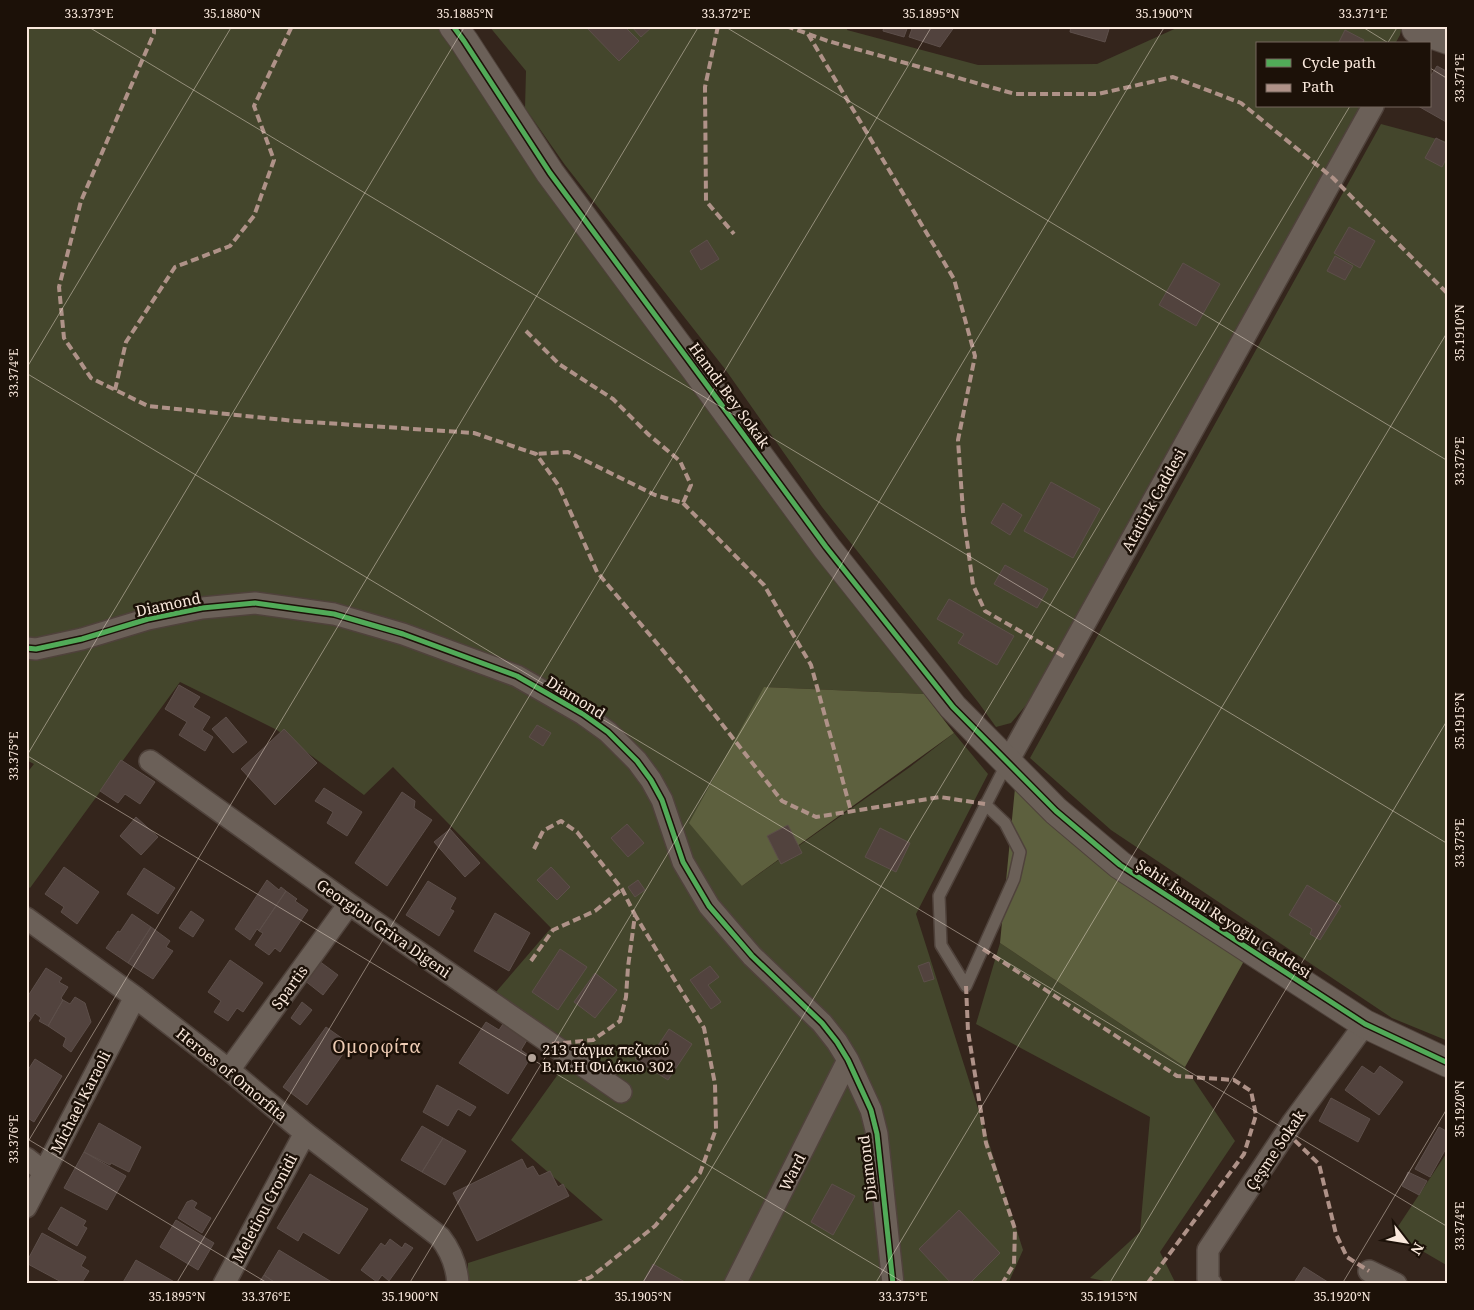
<svg xmlns="http://www.w3.org/2000/svg" width="1474" height="1310" font-family="'Noto Serif',serif">
<rect width="100%" height="100%" fill="#34251c"/>
<path fill="#44462c" d="M26,26H436L459,55L566,219L762,482L924,694L764,687L742,886L910,767L954,733L988,774L916,914L1023,1250L1008,1284H468V1263L603,1220L511,1140L576,1049L496,992L551,928L393,767L364,795L277,730L180,682L30,888L26,885V774L34,764L26,760Z
M489,26H848L847,30L978,65L1097,64L1181,26H1402L1400,35L1395,44H1258V106H1360L1027,704L1011,723L996,727L978,702L822,507L725,369L565,165L525,108L526,71Z
M1381,124L1448,142V1041L1392,1018L1111,830L1030,758Z
M1000,943L1185,1067L1235,1141L1160,1252L1176,1284H1119L1090,1278L1140,1232L1150,1117L976,1024Z
M1448,1151V1266L1393,1234Z"/>
<path fill="#5d603e" d="M764,687L924,694L954,733L742,886L689,823Z
M1015,788L1244,961L1185,1067L1000,943Z"/>
<path fill="#52433e" stroke="#5d4f4a" d="M585,26H624L639,41L619,61Z
M631,26H653L641,37Z
M884,26H908L904,37L883,31Z
M913,26H955L940,47L909,37Z
M1071,26H1110L1105,42L1070,32Z
M1345,30L1364,40L1362,44H1338Z
M1437,66L1448,72V123L1418,106H1430V77Z
M1436,138L1448,144V155L1442,167L1425,158Z
M1349,227L1375,241L1360,268L1334,253Z
M707,240L719,259L701,270L690,251Z
M1335,256L1353,266L1345,280L1327,271Z
M1183,263L1220,284L1196,326L1159,305Z
M1051,482L1100,509L1073,558L1024,531Z
M1003,503L1022,515L1010,535L991,523Z
M1005,565L1048,589L1037,608L994,584Z
M949,599L1014,636L997,665L958,643L964,634L937,619Z
M179,685L200,697L193,707L210,717L202,730L213,737L205,751L179,735L187,722L165,709Z
M226,717L247,742L233,753L212,729Z
M537,725L551,733L543,746L529,737Z
M284,729L317,763L275,805L241,769Z
M121,760L155,782L140,804L125,794L118,803L100,791Z
M324,788L362,812L347,836L327,823L333,812L315,801Z
M402,792L415,801L414,808L432,820L387,886L355,863Z
M136,817L158,837L141,855L120,836Z
M627,824L644,843L628,857L611,838Z
M788,825L802,853L781,864L767,836Z
M880,828L910,843L896,872L865,857Z
M450,829L480,863L465,877L434,842Z
M64,867L99,892L77,924L61,912L64,907L45,894Z
M551,867L570,887L557,900L537,880Z
M144,868L175,888L158,914L127,894Z
M267,880L279,890L281,887L286,891L259,931L257,929L250,940L235,929Z
M638,880L645,890L635,897L628,887Z
M428,881L456,898L450,909L454,911L439,936L406,915Z
M1307,885L1341,906L1320,940L1310,934L1312,929L1289,915Z
M286,891L297,899L295,901L308,910L280,952L275,948L269,955L255,945L263,933L259,931Z
M191,911L204,920L193,937L179,928Z
M495,913L530,933L509,971L474,951Z
M132,914L151,927L128,963L106,948L118,931L120,932Z
M151,927L170,941L166,947L173,951L153,979L128,963Z
M560,949L587,967L558,1010L532,992Z
M230,960L263,983L243,1012L237,1008L228,1021L214,1012L221,1001L208,992Z
M319,961L338,975L323,995L304,980Z
M929,962L934,979L924,982L918,966Z
M710,966L719,977L708,985L721,1002L711,1009L690,980Z
M46,968L62,978L59,982L68,987L61,998L63,1000L48,1026L39,1021L41,1018L35,1013L29,1022L26,1021V999Z
M595,973L617,990L595,1018L574,1002Z
M75,997L85,1003L91,1022L71,1052L63,1046L66,1038L48,1026L63,1000L70,1004Z
M302,1002L312,1010L300,1025L291,1018Z
M486,1022L499,1030L503,1024L527,1040L521,1050L531,1057L508,1094L459,1063Z
M326,1027L350,1044L307,1105L283,1087Z
M669,1029L692,1044L668,1080L635,1059L643,1046L653,1053Z
M35,1059L62,1076L34,1122L26,1117V1073Z
M1362,1066L1374,1074L1380,1066L1403,1082L1379,1115L1345,1090Z
M437,1085L476,1107L470,1116L458,1109L448,1126L423,1112Z
M1331,1098L1370,1119L1358,1142L1319,1121Z
M99,1123L141,1147L129,1172L111,1163L110,1165L84,1152Z
M422,1126L443,1138L422,1172L401,1160Z
M1439,1127L1448,1132V1145L1430,1177L1415,1169Z
M443,1138L466,1151L445,1185L422,1172Z
M84,1152L126,1176L107,1210L64,1188Z
M522,1159L527,1169L533,1166L539,1176L550,1171L558,1187L563,1184L569,1196L477,1241L453,1193Z
M1408,1172L1427,1181L1419,1195L1402,1186Z
M310,1174L368,1209L339,1254L303,1232L298,1241L277,1228Z
M832,1184L855,1196L833,1235L811,1222Z
M192,1200L197,1203L194,1208L211,1218L202,1233L178,1218L187,1202Z
M61,1207L86,1221L83,1226L87,1228L77,1246L48,1229Z
M959,1210L1000,1253L969,1284H952L919,1249Z
M176,1220L214,1243L198,1270L160,1247Z
M42,1233L86,1257L81,1266L89,1271L81,1284H65L26,1263Z
M390,1239L402,1248L405,1243L413,1248L389,1281L382,1275L377,1282L361,1270L381,1243L385,1246Z
M279,1250L335,1284H277L264,1275Z
M136,1260L178,1284H122Z
M653,1264L685,1282L684,1284H642Z
M1304,1267L1331,1284H1293Z
M264,1275L277,1284H258Z"/>
<g fill="none" stroke-linecap="round" stroke-linejoin="round">
<g stroke="#4f423b" stroke-width="14">
<path id="service" d="M966,986L941,945L939,896L1007,763
M966,986L1014,879L1020,852L1005,823L985,804"/>
</g>
<g stroke="#4f423b" stroke-width="24">
<path id="minor" d="M26,648L36,649L82,639L148,619L202,608L255,603L334,614L403,634L517,676L583,714L608,732L637,761L651,780L662,800L683,862L709,906L752,956L822,1023L837,1042L848,1060L871,1110L877,1134L893,1284
M150,761L349,904L621,1092
M1007,763L1373,106
M26,918L135,997L229,1070L305,1133L440,1237C451,1251 457,1266 458,1284
M229,1070L349,904
M26,1158L44,1172
M26,1207L135,997
M1369,1271L1396,1284
M224,1284L305,1133
M735,1284L848,1060
M1211,1284L1208,1279V1250L1293,1122L1365,1024"/>
</g>
<g stroke="#4f423b" stroke-width="30">
<path id="tertiary" d="M453,26L464,41L550,173L718,400L826,547L953,707L1056,811L1120,865L1365,1024L1448,1063
M1418,26L1416,29L1448,40"/>
</g>
<use href="#service" stroke="#6b6058" stroke-width="11"/>
<use href="#minor" stroke="#6b6058" stroke-width="21"/>
<use href="#tertiary" stroke="#6b6058" stroke-width="28"/>
<path stroke="#af9288" stroke-width="4" stroke-dasharray="8 4" stroke-linecap="butt" d="M154,26V33L81,201L59,287L64,338L91,378L148,406L295,421L474,433L536,454L559,486L597,572L686,678L782,801L816,817L940,797L985,804
M718,26L705,87L706,201L734,234
M786,26L828,41L1015,94H1098L1173,77L1241,103L1333,178L1448,294
M808,34L954,279L975,356L958,440L963,512L973,585L985,611L1065,657
M526,331L559,364L613,399L649,435L680,461L691,485L683,503L655,495L568,452L536,454
M115,390L126,342L175,267L230,246L254,216L274,160L254,106L292,26
M683,503L764,585L811,665L851,811
M534,849L543,831L561,821L577,832L622,889L635,915L628,967L626,997L620,1021L593,1040L552,1044
M983,949L1177,1076L1234,1080L1251,1091L1256,1115L1244,1154L1147,1284
M531,961L553,930L595,911L622,889
M966,986L968,1031L986,1143L1015,1229L1014,1264L1002,1284
M1286,1132L1319,1164L1336,1234L1347,1257L1369,1271
M575,1284L591,1277L655,1226L700,1173L716,1129L715,1084L704,1028L635,915"/>
<g stroke="#1c1108" stroke-width="8">
<path id="cycleway" d="M453,26L464,41L550,173L718,400L826,547L953,707L1056,811L1120,865L1365,1024L1448,1063
M26,648L36,649L82,639L148,619L202,608L255,603L334,614L403,634L517,676L583,714L608,732L637,761L651,780L662,800L683,862L709,906L752,956L822,1023L837,1042L848,1060L871,1110L877,1134L893,1284"/>
</g>
<use href="#cycleway" stroke="#51ab58" stroke-width="5"/>
</g>
<path fill="none" stroke="#f9e8dc" stroke-width="1" stroke-opacity="0.45" d="M87,26L1448,844M724,26L1448,461M1361,26L1390,44M1387,44L1398,26M1430,68L1448,79M26,369L232,26M26,373L1448,1227M26,755L906,1284M26,757L465,26M26,1138L269,1284M26,1145L699,26M176,1284L932,26M409,1284L1165,26M642,1284L1350,106M875,1284L1448,331M1109,1284L1448,719M1342,1284L1448,1107"/>
<circle fill="#b4a499" stroke="#1c1108" stroke-width="2" cx="532" cy="1058" r="5"/>
<g text-anchor="middle" dominant-baseline="central" stroke-width="5" stroke-linejoin="round" paint-order="stroke">
<g font-size="15" fill="#f9e8dc" stroke="#1c1108">
<text transform="translate(730 395) rotate(54)">Hamdi Bey Sokak</text>
<text transform="translate(1153 500) rotate(-61)">Atatürk Caddesi</text>
<text transform="translate(168 604) rotate(-12)">Diamond</text>
<text transform="translate(576 697) rotate(32)">Diamond</text>
<text transform="translate(1224 918) rotate(33)">Şehit İsmail Reyoğlu Caddesi</text>
<text transform="translate(384 928) rotate(35)">Georgiou Griva Digeni</text>
<text transform="translate(289 987) rotate(-54)">Spartis</text>
<text transform="translate(232 1074) rotate(39)">Heroes of Omorfita</text>
<text transform="translate(80 1102) rotate(-63)">Michael Karaoli</text>
<text transform="translate(1275 1150) rotate(-56)">Çeşme Sokak</text>
<text transform="translate(867 1168) rotate(-97)">Diamond</text>
<text transform="translate(792 1172) rotate(-63)">Ward</text>
<text transform="translate(264 1208) rotate(-62)">Meletiou Cronidi</text>
</g>
<g font-size="15" fill="#f9e8dc" stroke="#1c1108" text-anchor="start">
<text x="542" y="1049">213 τάγμα πεζικού<tspan x="542" dy="17">B.M.H Φιλάκιο 302</tspan></text>
</g>
<g font-size="18" letter-spacing="1" fill="#edcbb3" stroke="#1c1108">
<text x="377" y="1046">Ομορφίτα</text>
</g>
</g>
<rect width="1474" height="1310" fill="none" stroke="#1c1108" stroke-width="55"/>
<rect x="1256" y="42" width="175" height="65" fill="#1c1108" stroke="#74675d"/>
<rect x="1266" y="59" width="25" height="8" fill="#51ab58" stroke="#74675d"/>
<text x="1302" y="68" font-size="15" fill="#f9e8dc">Cycle path</text>
<rect x="1266" y="84" width="25" height="8" fill="#af9288" stroke="#74675d"/>
<text x="1302" y="92" font-size="15" fill="#f9e8dc">Path</text>
<g transform="translate(1406 1242) rotate(121)" stroke="#1c1108" stroke-width="4" paint-order="stroke">
<path d="M0-4L9 19L0 12L-9 19Z" fill="#f9e8dc"/>
<text y="-8" font-size="14" font-weight="bold" text-anchor="middle" fill="#f9e8dc">N</text>
</g>
<rect x="28" y="28" width="1418" height="1254" fill="none" stroke="#f9e8dc" stroke-width="2"/>
<g font-size="12" text-anchor="middle" fill="#f9e8dc">
<text x="89" y="18">33.373°E</text>
<text x="232" y="18">35.1880°N</text>
<text x="465" y="18">35.1885°N</text>
<text x="726" y="18">33.372°E</text>
<text x="931" y="18">35.1895°N</text>
<text x="1164" y="18">35.1900°N</text>
<text x="1363" y="18">33.371°E</text>
<text transform="translate(1460 78) rotate(-90)" y="4">33.371°E</text>
<text transform="translate(1460 333) rotate(-90)" y="4">35.1910°N</text>
<text transform="translate(14 373) rotate(-90)" y="4">33.374°E</text>
<text transform="translate(1460 461) rotate(-90)" y="4">33.372°E</text>
<text transform="translate(1460 721) rotate(-90)" y="4">35.1915°N</text>
<text transform="translate(14 756) rotate(-90)" y="4">33.375°E</text>
<text transform="translate(1460 843) rotate(-90)" y="4">33.373°E</text>
<text transform="translate(1460 1109) rotate(-90)" y="4">35.1920°N</text>
<text transform="translate(14 1139) rotate(-90)" y="4">33.376°E</text>
<text transform="translate(1460 1226) rotate(-90)" y="4">33.374°E</text>
<text x="177" y="1301">35.1895°N</text>
<text x="266" y="1301">33.376°E</text>
<text x="410" y="1301">35.1900°N</text>
<text x="643" y="1301">35.1905°N</text>
<text x="903" y="1301">33.375°E</text>
<text x="1109" y="1301">35.1915°N</text>
<text x="1342" y="1301">35.1920°N</text>
</g>
</svg>
